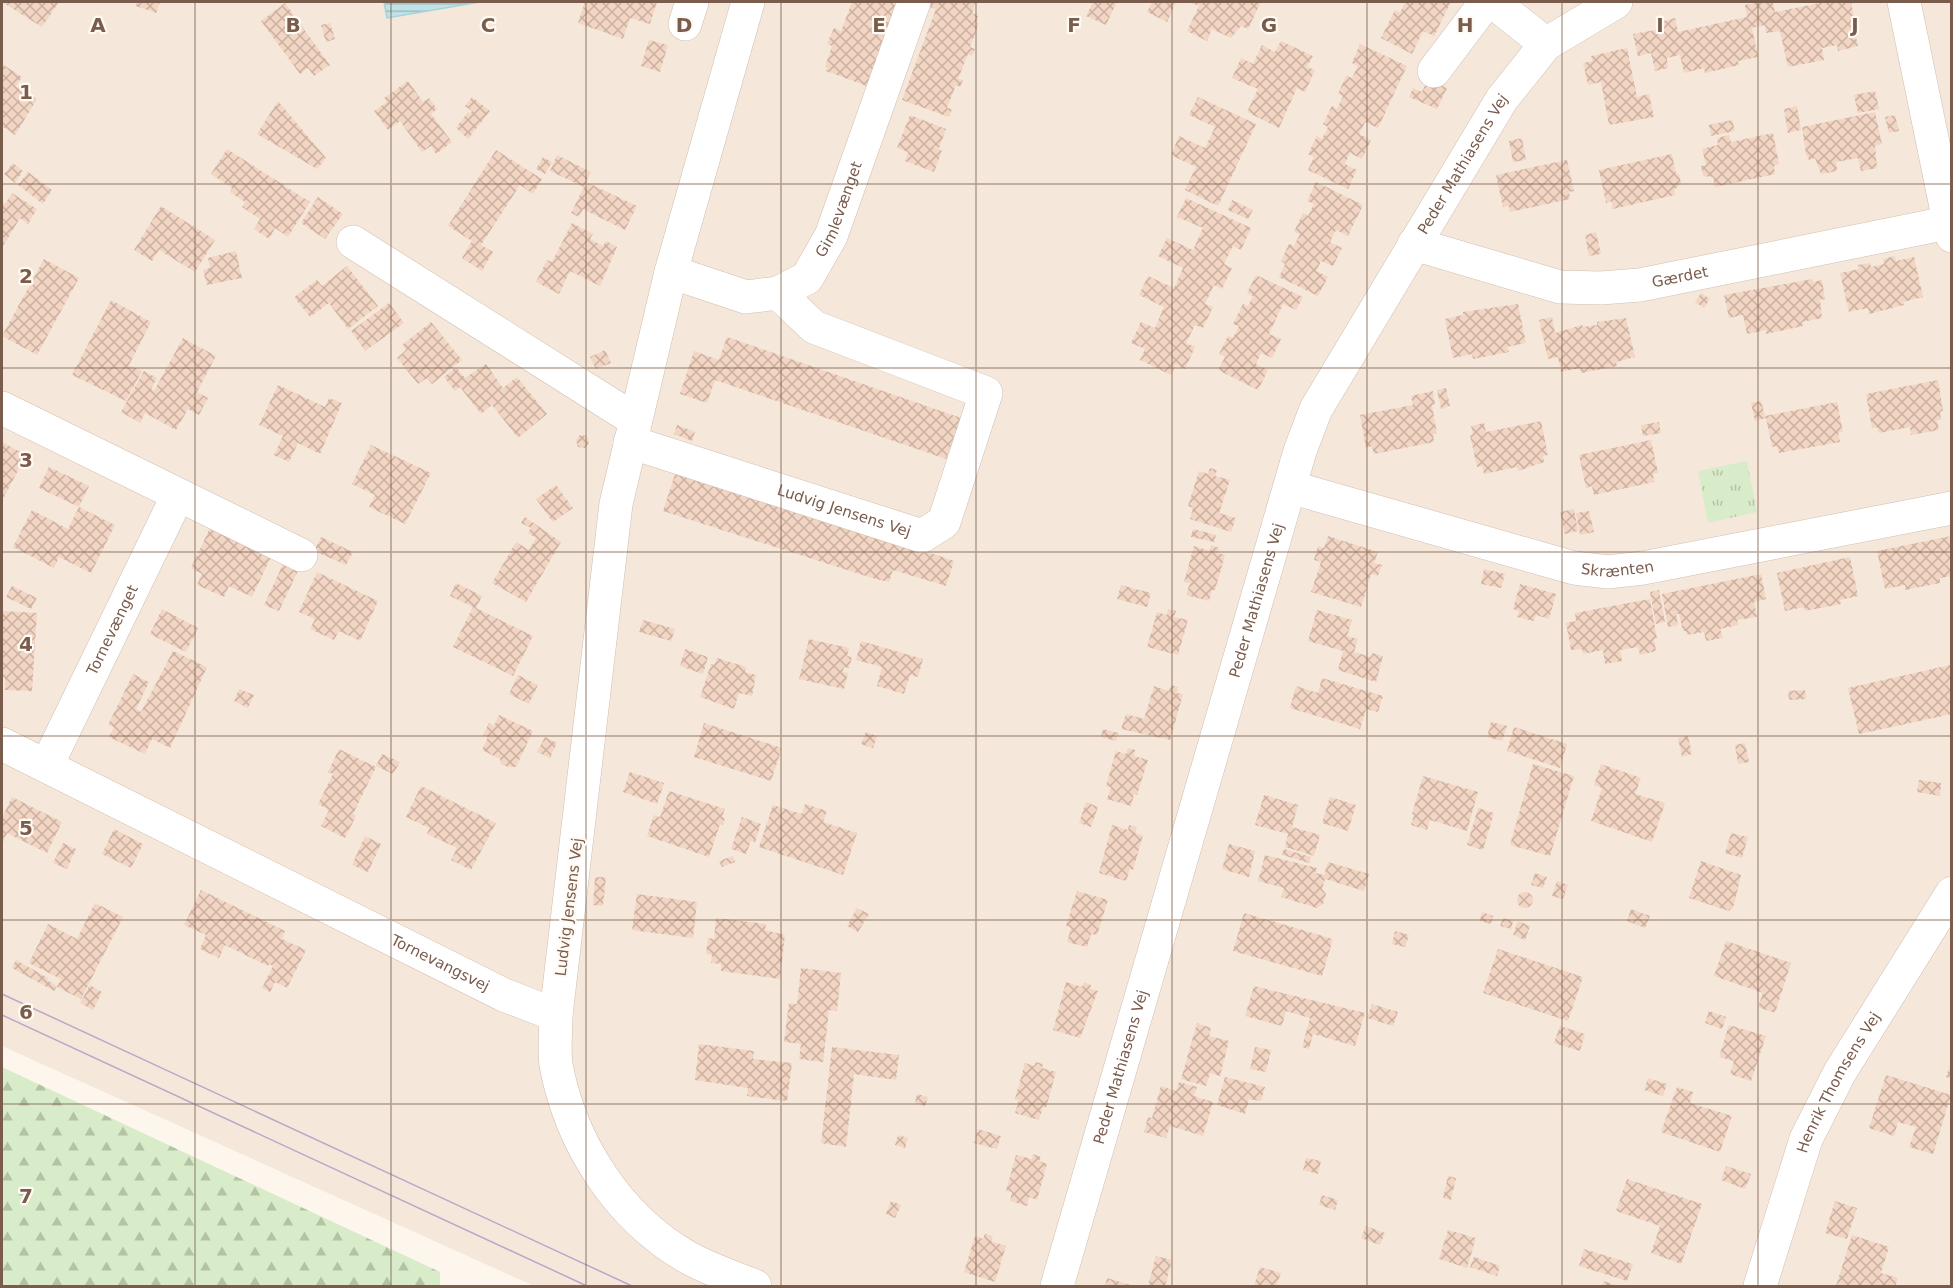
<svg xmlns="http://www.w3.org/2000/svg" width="1953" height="1288" font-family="'DejaVu Sans',sans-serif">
<defs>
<pattern id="forest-firs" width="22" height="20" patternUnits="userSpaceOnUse" patternTransform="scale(1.5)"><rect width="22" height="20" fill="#d8ecc9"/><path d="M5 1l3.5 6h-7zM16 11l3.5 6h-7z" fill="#b4c2a5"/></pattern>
<pattern id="park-tufts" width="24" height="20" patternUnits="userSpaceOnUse" patternTransform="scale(1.5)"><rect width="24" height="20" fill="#d8ecc9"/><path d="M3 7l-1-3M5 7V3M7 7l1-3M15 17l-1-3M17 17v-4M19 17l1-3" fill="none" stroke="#b4c2a5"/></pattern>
<pattern id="water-rules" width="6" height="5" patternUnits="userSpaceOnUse" patternTransform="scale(1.5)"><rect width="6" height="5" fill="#bfe3e8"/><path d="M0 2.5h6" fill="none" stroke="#a0bbbe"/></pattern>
<pattern id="building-cross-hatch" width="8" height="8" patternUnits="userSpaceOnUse" patternTransform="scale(1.5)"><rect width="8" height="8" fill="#f3d5c3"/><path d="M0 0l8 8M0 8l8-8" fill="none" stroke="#cab0a1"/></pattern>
</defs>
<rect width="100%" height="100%" fill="#fdf6ec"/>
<path fill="#f5e8da" d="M2,2H1951V1286H534L2,1046Z"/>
<path fill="url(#forest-firs)" d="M2,1067L440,1272V1286H2Z"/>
<path fill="url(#park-tufts)" d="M1747,461L1757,512L1708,523L1698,471Z"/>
<path fill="url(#water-rules)" stroke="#a5d3da" stroke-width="1.5" d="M384,2H480L387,18Z"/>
<path fill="url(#building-cross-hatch)" d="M2,2H59L42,27Z
M137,2H160L156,13L136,6Z
M585,2H657L650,24L630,18L623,39L578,23Z
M852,2H894L893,4L902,7L872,88L826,71L828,68L825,67L832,46L827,44L834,28L841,31Z
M929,2H976L972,13L978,16L976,22L979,23L970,47L975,49L972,56L968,54L958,79L963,80L960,87L956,85L947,108L952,109L949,117L902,100L936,9L927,6Z
M1093,2H1117L1106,25L1086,16Z
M1152,2H1176L1167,22L1147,12Z
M1189,2H1261L1248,29L1241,26L1231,38L1212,29L1207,41L1187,31L1199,6Z
M1405,2H1451L1434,36L1423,31L1412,54L1381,38L1395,10L1400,13Z
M1761,2H1773L1775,12L1825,2H1851L1858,37H1856L1858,46L1838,51L1837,45L1822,48L1824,60L1788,67L1780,31L1766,33L1765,25L1752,28L1758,57L1738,61L1739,65L1705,73L1704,68L1684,73L1680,55L1667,58L1666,50L1668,68L1655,71L1651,53L1638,56L1633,34L1661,29L1660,22L1675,18L1678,32L1747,17L1745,5Z
M285,3L330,65L314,76L308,68L300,74L261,21Z
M330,23L335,39L326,42L321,25Z
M649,40L668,45L660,72L641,66Z
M1281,41L1313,56L1307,67L1315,70L1305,92L1297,88L1279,128L1247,112L1258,89L1232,78L1241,58L1253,64L1262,45L1275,52Z
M1360,44L1407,66L1378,128L1365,122L1359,134L1371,140L1362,159L1350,153L1345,164L1357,170L1348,189L1308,170L1314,157L1308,154L1317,136L1322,139L1328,127L1323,124L1332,106L1337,109L1343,96L1338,94L1346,76L1352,78L1358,66L1352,63Z
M1627,48L1637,97L1649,94L1654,117L1609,125L1601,82L1588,85L1583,63L1592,61L1591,56Z
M2,64L22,77L16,86L37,99L15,135L2,126Z
M1428,79L1447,88L1437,109L1409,97L1413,88L1422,92Z
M408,81L423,102L429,98L437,109L431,114L452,142L436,154L431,146L422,152L400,121L388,130L374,111L387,102L384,98Z
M1875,91L1879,109L1858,113L1854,95Z
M472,97L490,111L468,139L456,128L468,112L470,114L472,111L465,106Z
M1198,97L1256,124L1218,206L1185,190L1196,167L1171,155L1179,136L1205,148L1215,127L1189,115Z
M278,101L326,158L317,169L257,134Z
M1797,106L1801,130L1788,133L1784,109Z
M1875,112L1882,144L1875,146L1877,168L1861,171L1858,158L1836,162L1837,171L1821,174L1815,158L1809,160L1806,154L1802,127Z
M910,115L946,129L939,148L930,144L942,151L934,172L905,161L908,152L897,148Z
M1895,115L1899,131L1889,133L1885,117Z
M1732,120L1735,131L1711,136L1709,125Z
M1773,133L1779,164L1774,166L1775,174L1715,187L1713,177L1703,176L1701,166L1706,165L1702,149L1718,145L1717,138L1729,135L1731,142Z
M1522,138L1526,160L1513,162L1509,141Z
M227,149L310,202L288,237L275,228L269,239L254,229L260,219L242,207L245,202L230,192L232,188L211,174Z
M496,150L542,179L533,194L520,185L481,245L493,252L482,271L462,258L472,241L448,226Z
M1672,154L1676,174H1679L1681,184L1674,190L1675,195L1613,209L1611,201L1606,203L1599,170Z
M557,155L591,172L586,182L637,206L625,230L583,209L579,217L571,213L584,187L550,171Z
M543,157L552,162L545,174L536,169Z
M1567,160L1574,191L1569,192L1570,199L1510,212L1509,206L1503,207L1496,175Z
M13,163L23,171L15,183L4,174Z
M28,172L52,190L43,204L18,185Z
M1316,182L1363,205L1348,236L1336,230L1330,242L1342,248L1333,266L1321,261L1316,271L1328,277L1318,296L1279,277L1285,264L1281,261L1289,244L1294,246L1300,234L1294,232L1303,213L1308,216L1314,204L1307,201Z
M12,193L37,209L28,224L20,218L2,248V202L5,204Z
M318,197L343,214L325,239L301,223Z
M1186,198L1251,228L1241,250L1233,246L1224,264L1232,268L1222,289L1214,285L1205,304L1213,307L1203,328L1195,325L1186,343L1195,347L1185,369L1176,365L1171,375L1140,360L1145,349L1131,343L1141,322L1155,328L1164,307L1139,295L1148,276L1174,288L1183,268L1158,256L1167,238L1193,250L1203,228L1177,217Z
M1232,200L1253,210L1248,219L1228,210Z
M161,206L215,240L195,272L159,250L152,261L134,250Z
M572,223L593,234L590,239L603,246L606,241L617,247L600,286L570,271L559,294L536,282L547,260L552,262Z
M1596,232L1601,254L1589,256L1585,235Z
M236,251L242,278L207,285L203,270L210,268L208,258Z
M1895,256L1896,261L1914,257L1923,297L1903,302L1904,305L1869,314L1868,308L1849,312L1840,273L1859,269L1858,265L1870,263L1871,267L1884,264L1883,259Z
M44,259L79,278L37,355L2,336Z
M347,266L378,306L348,329L329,303L310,317L294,297L317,280L322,286Z
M1256,275L1303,297L1296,310L1283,304L1269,334L1281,339L1272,358L1261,353L1256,364L1268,370L1258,390L1218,370L1225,357L1219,354L1228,336L1233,338L1239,326L1233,324L1243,304L1248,306L1253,296L1247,293Z
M1813,279V282L1822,280L1825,299L1820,300L1822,318L1802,322L1803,326L1766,334V330L1747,334L1743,315L1729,318L1724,295Z
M1701,293L1710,299L1704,308L1695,302Z
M111,300L151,322L129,365L142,371L126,401L72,375Z
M389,303L404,323L365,351L351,331Z
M1518,304L1526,343L1507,347L1509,352L1473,359L1472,354L1453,358L1445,319L1463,315V312Z
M1552,317L1555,333L1582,325L1583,327L1597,325V322L1626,318L1635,357L1616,362L1617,366L1581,373L1580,368L1561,372L1558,357L1548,359L1539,320Z
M431,322L462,360L432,384L427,378L418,384L397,358L406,350L402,345Z
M727,337L961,418L946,459L715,380L707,403L680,394L694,351L719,360Z
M183,338L216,356L197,392L208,398L199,415L188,409L176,430L145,413L140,423L121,412L144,371L157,378L151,389L154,391Z
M605,350L611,363L596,369L590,357Z
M486,364L503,388L517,377L547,414L518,438L492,405L481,414L460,387L455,391L444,377L456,367L465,378Z
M1938,380L1943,411L1940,412L1941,420H1937L1939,430L1911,435L1910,427L1879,433L1877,427L1872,428L1866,394Z
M278,385L325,407L329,398L342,403L320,454L298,443L289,462L274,455L283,436L259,425Z
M1446,388L1450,406L1441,409L1437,390Z
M1433,391L1435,405H1432L1437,434H1433L1434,442L1374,454L1372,446L1366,448L1360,415L1413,405L1411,396Z
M1761,401L1765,416L1837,402L1843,432L1838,433L1840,442L1779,453L1777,446L1772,447L1766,418L1755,421L1751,403Z
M1541,421L1548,455L1543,456L1544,462L1518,471L1517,467L1484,474L1482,466L1477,467L1470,435L1473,434L1471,426L1484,423L1486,432Z
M1659,422L1661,433L1643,436L1641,425Z
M677,425L695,432L692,441L674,434Z
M580,435L587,436L589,443L585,448L578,447L576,440Z
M1651,440L1658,473L1653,474L1654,482L1594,495L1592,486L1586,488L1579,455Z
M2,442L26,455L2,501Z
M371,445L431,473L405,524L369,507L375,495L352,484Z
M49,467L89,486L79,507L39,488Z
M677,468L954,561L946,586L893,570L889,582L872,578L663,511Z
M1210,468L1217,470L1215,476L1230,480L1219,513L1236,518L1231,532L1190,519L1193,508L1188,506L1199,471L1208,474Z
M556,485L573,508L553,522L536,499Z
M79,507L115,525L91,573L59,557L54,568L13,547L32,510L68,529Z
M1574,509L1578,531L1565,534L1560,512Z
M1589,511L1594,532L1580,535L1576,513Z
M525,517L561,542L526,602L492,583L516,542L529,550L536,538L528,533L531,528L521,523Z
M210,528L271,557L252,597L229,586L224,597L197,585L202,574L191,568Z
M1193,529L1216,535L1214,542L1191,537Z
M1328,536L1378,552L1374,563L1382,565L1378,576L1371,574L1361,607L1311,592L1321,562L1314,560L1318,546L1324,548Z
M1951,536L1952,576L1940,578V583L1905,590V585L1885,589L1877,551Z
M321,537L353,552L346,565L314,551Z
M1211,545L1219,548L1218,553L1225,555L1215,590H1212L1209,601L1186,595L1190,583L1184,582L1194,546L1210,551Z
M1850,557L1858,596L1840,600L1841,604L1805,611L1804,607L1785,611L1777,573Z
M283,564L298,571L279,611L264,605Z
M1484,569L1505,574L1501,588L1481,584Z
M317,572L378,601L360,641L339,631L334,640L310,629L315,619L299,612Z
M1761,574L1766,599L1754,602L1757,617L1737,620L1738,625L1720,629L1723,638L1706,641L1704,632L1687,635L1686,631H1683L1679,614H1676L1678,625L1668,627L1662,594Z
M456,583L482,596L476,608L533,636L513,676L453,647L473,607L450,596Z
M1520,584L1556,594L1549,619L1536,615L1534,621L1517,617L1519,611L1513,609Z
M1121,585L1151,593L1147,607L1117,599Z
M12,586L37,598L31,609L6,597Z
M1659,590L1665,622L1656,624L1650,592Z
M1650,599L1657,639H1654L1656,651L1640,655L1638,647L1620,650L1622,661L1605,664L1603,650L1583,654L1582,649L1571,650L1566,623L1576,621L1575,613Z
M162,609L198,628L186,652L150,634Z
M1168,609L1176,611L1174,617L1188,620L1178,655L1147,647L1157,612L1167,615Z
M1317,610L1352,620L1347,636L1358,639L1354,652L1371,657L1372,653L1383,656L1376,682L1338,670L1343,651L1308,641Z
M2,611L37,613L32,691L5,690V678H2Z
M643,620L675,629L671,641L639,632Z
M809,639L849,648L847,656L852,657L849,668L844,667L843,672L848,673L844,689L799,679Z
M861,641L923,659L918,677L910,675L904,694L877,686L882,667L856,660Z
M685,649L708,657L703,674L680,666Z
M173,651L207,667L170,748L152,739L145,754L109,737L114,727L108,725L133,674L149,682L136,709L141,712Z
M717,658L746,667L745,672L756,675L752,696L739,693L734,709L700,697L711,664L714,665Z
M1950,665L1952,714L1859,734L1848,688Z
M518,675L538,685L529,704L509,694Z
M1322,678L1383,696L1378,712L1366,709L1360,729L1290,708L1296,686L1318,693Z
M1171,685L1178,687L1177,693L1183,694L1170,740L1121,729L1126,714L1144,719L1154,686L1169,691Z
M239,689L254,695L248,708L234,701Z
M1805,690L1806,699L1789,700L1788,691Z
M499,715L533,731L516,767H508L501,764L500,759L482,750L488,737L483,735L489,723L494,726Z
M1491,722L1507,726L1502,741L1487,737Z
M704,723L782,748L771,781L694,757Z
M1514,727L1567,744L1560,768L1507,751Z
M1103,729L1118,733L1116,741L1101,737Z
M866,732L877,736L873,748L861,744Z
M1688,736L1692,754L1682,757L1678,738Z
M545,737L557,743L550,758L537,752Z
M1745,743L1749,762L1738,764L1735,745Z
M1128,748L1135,750L1134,756L1148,760L1137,795L1134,794L1131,806L1107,799L1111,787L1106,786L1116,751L1126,754Z
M339,749L376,767L353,814L356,816L345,838L321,826L329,810L318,804L333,774L328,772Z
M382,754L400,762L393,774L376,766Z
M1533,764L1574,776L1550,856L1510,845Z
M1601,764L1641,778L1635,794L1665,803L1652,842L1591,821L1602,788L1594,785Z
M630,772L664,783L657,804L623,792Z
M1423,776L1478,792L1467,831L1430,820L1427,830L1411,825L1414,815L1412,814Z
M1919,780L1941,783L1940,796L1917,792Z
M421,786L496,823L471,870L451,860L457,848L427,834L429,828L406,817Z
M669,791L725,809L722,817L725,818L723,825L720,824L709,857L647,836L654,815L660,817Z
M1264,795L1298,805L1292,827L1320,835L1314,856L1285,847L1288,834L1255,825Z
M12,797L62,822L47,853L7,833L2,845V818Z
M1330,797L1356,805L1348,831L1322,823Z
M1086,802L1098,807L1091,827L1079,823Z
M805,804L827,811L823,822L857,833L843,875L759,847L773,805L802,814Z
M1478,808L1494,813L1483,850L1467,845Z
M742,817L761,824L755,842L751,841L746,854L731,849Z
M1112,825L1128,830L1129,825L1137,827L1135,833L1143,835L1133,870L1130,869L1126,881L1099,873Z
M114,829L143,844L131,868L102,854Z
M1731,833L1748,837L1742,858L1725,853Z
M365,836L381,844L368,872L352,865Z
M63,843L76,849L67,869L53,863Z
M1229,844L1255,851L1249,877L1222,869Z
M1284,849L1311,857L1309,863L1282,855Z
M1265,855L1317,868L1315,873L1324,875L1328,862L1369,874L1364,891L1325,879L1322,889L1326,894L1323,904L1317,908L1281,897L1284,888L1258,881Z
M733,856L735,862L722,867L719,861Z
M1701,861L1741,875L1734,905L1729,911L1689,898Z
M1535,873L1547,877L1543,888L1531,885Z
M595,877H606L603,906L593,905Z
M1557,881L1568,885L1563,899L1552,896Z
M201,890L285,931L282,939L306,950L287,988L275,982L270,992L262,988L273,966L269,964L268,966L225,945L219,958L200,949L206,935L184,925Z
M1077,891L1108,900L1097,935L1091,934L1087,947L1067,942L1071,928L1066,926Z
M1517 900a8 8 0 1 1 16 0a8 8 0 1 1-16 0Z
M637,894L697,902L693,938L632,930Z
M95,903L123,917L81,999L57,987L61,979L29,963L48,924L77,939Z
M857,908L869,914L858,932L847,926Z
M1631,909L1650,916L1645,928L1627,921Z
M1482,912L1493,916L1491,924L1480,921Z
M1244,913L1333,939L1322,976L1233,951Z
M716,918L766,924L765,930L785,935L780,979L721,971V964L711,963L712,955L706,954L708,938L714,939Z
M1503,918L1513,921L1511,929L1500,926Z
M1518,921L1530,926L1525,940L1513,935Z
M1395,931L1409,935L1405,947L1392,944Z
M1726,941L1791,963L1775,1013L1758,1007L1763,993L1714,976Z
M1498,949L1583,977L1568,1021L1483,993Z
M16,960L48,978L47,980L57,986L54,991L12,968Z
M801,968L841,973L837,1011L829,1010L823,1062L799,1059L801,1044L784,1042L789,1003L797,1004Z
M1066,982L1082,987L1084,982L1091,985L1090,989L1098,991L1080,1038L1053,1030Z
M90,985L102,992L93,1010L80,1003Z
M1254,986L1365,1013L1355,1046L1313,1034L1309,1049L1302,1047L1310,1018L1286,1011L1282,1026L1245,1016Z
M1372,1004L1398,1012L1393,1026L1367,1018Z
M1709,1011L1726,1017L1722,1029L1705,1023Z
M1197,1023L1211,1028L1209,1036L1229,1041L1220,1076L1210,1073L1206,1086L1181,1079Z
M1729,1025L1766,1036L1751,1081L1730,1074L1734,1061L1719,1057Z
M1560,1026L1585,1034L1580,1051L1554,1043Z
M699,1044L754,1051L753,1059L792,1063L787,1101L747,1096L748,1088L695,1080Z
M832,1047L899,1055L896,1080L854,1074L846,1147L821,1143Z
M1255,1047L1271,1050L1266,1072L1250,1069Z
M1036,1062L1043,1064L1042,1068L1056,1072L1046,1108L1043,1107L1039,1120L1015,1113L1019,1100L1015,1099L1025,1063L1034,1066Z
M1951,1062H1952V1079L1946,1077Z
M1886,1075L1951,1095L1933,1154L1909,1147L1916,1127L1898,1122L1894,1136L1869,1128Z
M1225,1077L1265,1087L1261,1101L1249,1099L1245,1114L1217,1105Z
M1648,1078L1667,1084L1663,1096L1644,1090Z
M1179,1082L1197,1087L1194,1096L1213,1102L1203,1136L1170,1126L1166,1138L1144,1132L1148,1117L1152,1118L1161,1086L1176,1091Z
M1677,1087L1693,1092L1690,1103L1732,1116L1720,1152L1661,1132Z
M917,1094L928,1097L925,1106L915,1103Z
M978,1129L1001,1136L997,1149L974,1143Z
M898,1135L908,1138L905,1148L895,1145Z
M1033,1154L1041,1157L1039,1161L1047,1164L1037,1200L1029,1197L1027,1206L1010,1201L1012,1192L1006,1191L1016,1155L1032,1159Z
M1306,1158L1321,1161L1318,1174L1303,1170Z
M1726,1166L1751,1174L1745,1189L1721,1180Z
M1448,1176L1456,1178L1451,1200L1443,1198Z
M1627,1179L1702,1204L1681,1264L1651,1253L1660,1226L1616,1211Z
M1322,1195L1338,1200L1335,1210L1319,1205Z
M891,1201L901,1205L895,1218L886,1214Z
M1835,1201L1857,1208L1847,1239L1825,1233Z
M1366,1226L1385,1233L1380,1245L1361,1238Z
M1448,1230L1476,1238L1467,1268L1439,1259Z
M985,1234L993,1236L991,1241L1006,1246L995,1282L964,1272L975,1236L983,1239Z
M1852,1235L1889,1247L1881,1273L1898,1278L1895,1286H1836Z
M1584,1249L1633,1264L1627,1281L1579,1266Z
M1156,1256L1172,1260L1165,1286H1148Z
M1474,1257L1500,1266L1497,1276L1470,1267Z
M1260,1267L1281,1273L1276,1286H1254Z
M1107,1278L1134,1286H1105Z
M1604,1281L1618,1286H1602Z"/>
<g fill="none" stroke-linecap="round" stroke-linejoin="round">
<g stroke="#d1beb0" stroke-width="34">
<g id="minor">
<path d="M748,2L671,272L616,504L556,1015C556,1031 554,1049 556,1065C571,1144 618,1217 687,1257C708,1269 733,1277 755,1286"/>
<path d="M1493,2L1546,44"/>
<path d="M1904,2L1952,236"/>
<path d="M685,24L692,2"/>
<path d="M1434,71L1486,2"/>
<path d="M353,242L635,420"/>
<path id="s1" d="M1414,244L1560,287L1601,288L1640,285L1952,222"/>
<path id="s2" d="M671,272L746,297L778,293L807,278L831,236L914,2"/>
<path d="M2,408L301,555"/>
<path id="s3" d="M630,442L922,536L944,522L986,393L814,327L778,293"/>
<path id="s4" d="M1290,487L1574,568L1608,572L1643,568L1952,508"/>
<path id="s5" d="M2,744L504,995L556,1015"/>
<path id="s6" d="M47,765L178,495"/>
<path id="s7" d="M1057,1286L1300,451L1316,409L1502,99L1546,44L1616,2"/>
<path id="s8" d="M1760,1286L1806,1139L1840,1072L1952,893"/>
</g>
</g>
<use href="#minor" stroke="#fff" stroke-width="33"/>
<path stroke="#b9a8c9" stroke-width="1.5" d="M2,994L632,1286
M2,1015L587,1286"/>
</g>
<path fill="none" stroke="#7a5c4d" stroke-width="1.5" stroke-opacity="0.55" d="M195,2V1286M391,2V1286M586,2V1286M781,2V1286M976,2V1286M1172,2V1286M1367,2V1286M1562,2V1286M1758,2V1286M2,184H1952M2,368H1952M2,552H1952M2,736H1952M2,920H1952M2,1104H1952"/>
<g text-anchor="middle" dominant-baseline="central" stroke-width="4.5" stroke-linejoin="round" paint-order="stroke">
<g font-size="15" fill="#7a5c4d" stroke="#fffaf3">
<text stroke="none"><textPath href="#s7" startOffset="1200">Peder Mathiasens Vej</textPath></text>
<text stroke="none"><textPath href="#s2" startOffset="220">Gimlevænget</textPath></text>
<text stroke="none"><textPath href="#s1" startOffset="273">Gærdet</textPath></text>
<text stroke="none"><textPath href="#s3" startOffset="225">Ludvig Jensens Vej</textPath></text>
<text stroke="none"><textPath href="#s4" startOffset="339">Skrænten</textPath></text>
<text stroke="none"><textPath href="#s7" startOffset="714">Peder Mathiasens Vej</textPath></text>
<text stroke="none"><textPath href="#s6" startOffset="150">Tornevænget</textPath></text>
<text transform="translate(569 907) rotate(-83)">Ludvig Jensens Vej</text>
<text stroke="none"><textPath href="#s5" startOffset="490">Tornevangsvej</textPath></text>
<text stroke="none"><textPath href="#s7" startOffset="228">Peder Mathiasens Vej</textPath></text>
<text stroke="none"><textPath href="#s8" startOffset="219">Henrik Thomsens Vej</textPath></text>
</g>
</g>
<g font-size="20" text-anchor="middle" font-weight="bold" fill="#7a5c4d" stroke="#fffaf3" stroke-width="4.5" stroke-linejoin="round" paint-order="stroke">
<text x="98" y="32">A</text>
<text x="293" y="32">B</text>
<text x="488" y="32">C</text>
<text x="684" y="32">D</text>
<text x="879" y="32">E</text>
<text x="1074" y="32">F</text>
<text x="1269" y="32">G</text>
<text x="1465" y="32">H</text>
<text x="1660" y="32">I</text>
<text x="1855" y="32">J</text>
<text x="26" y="99">1</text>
<text x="26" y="283">2</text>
<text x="26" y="467">3</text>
<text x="26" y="651">4</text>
<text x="26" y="835">5</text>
<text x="26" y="1019">6</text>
<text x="26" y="1203">7</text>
</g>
<rect width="1953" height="1288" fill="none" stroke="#7a5c4d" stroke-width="6"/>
</svg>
